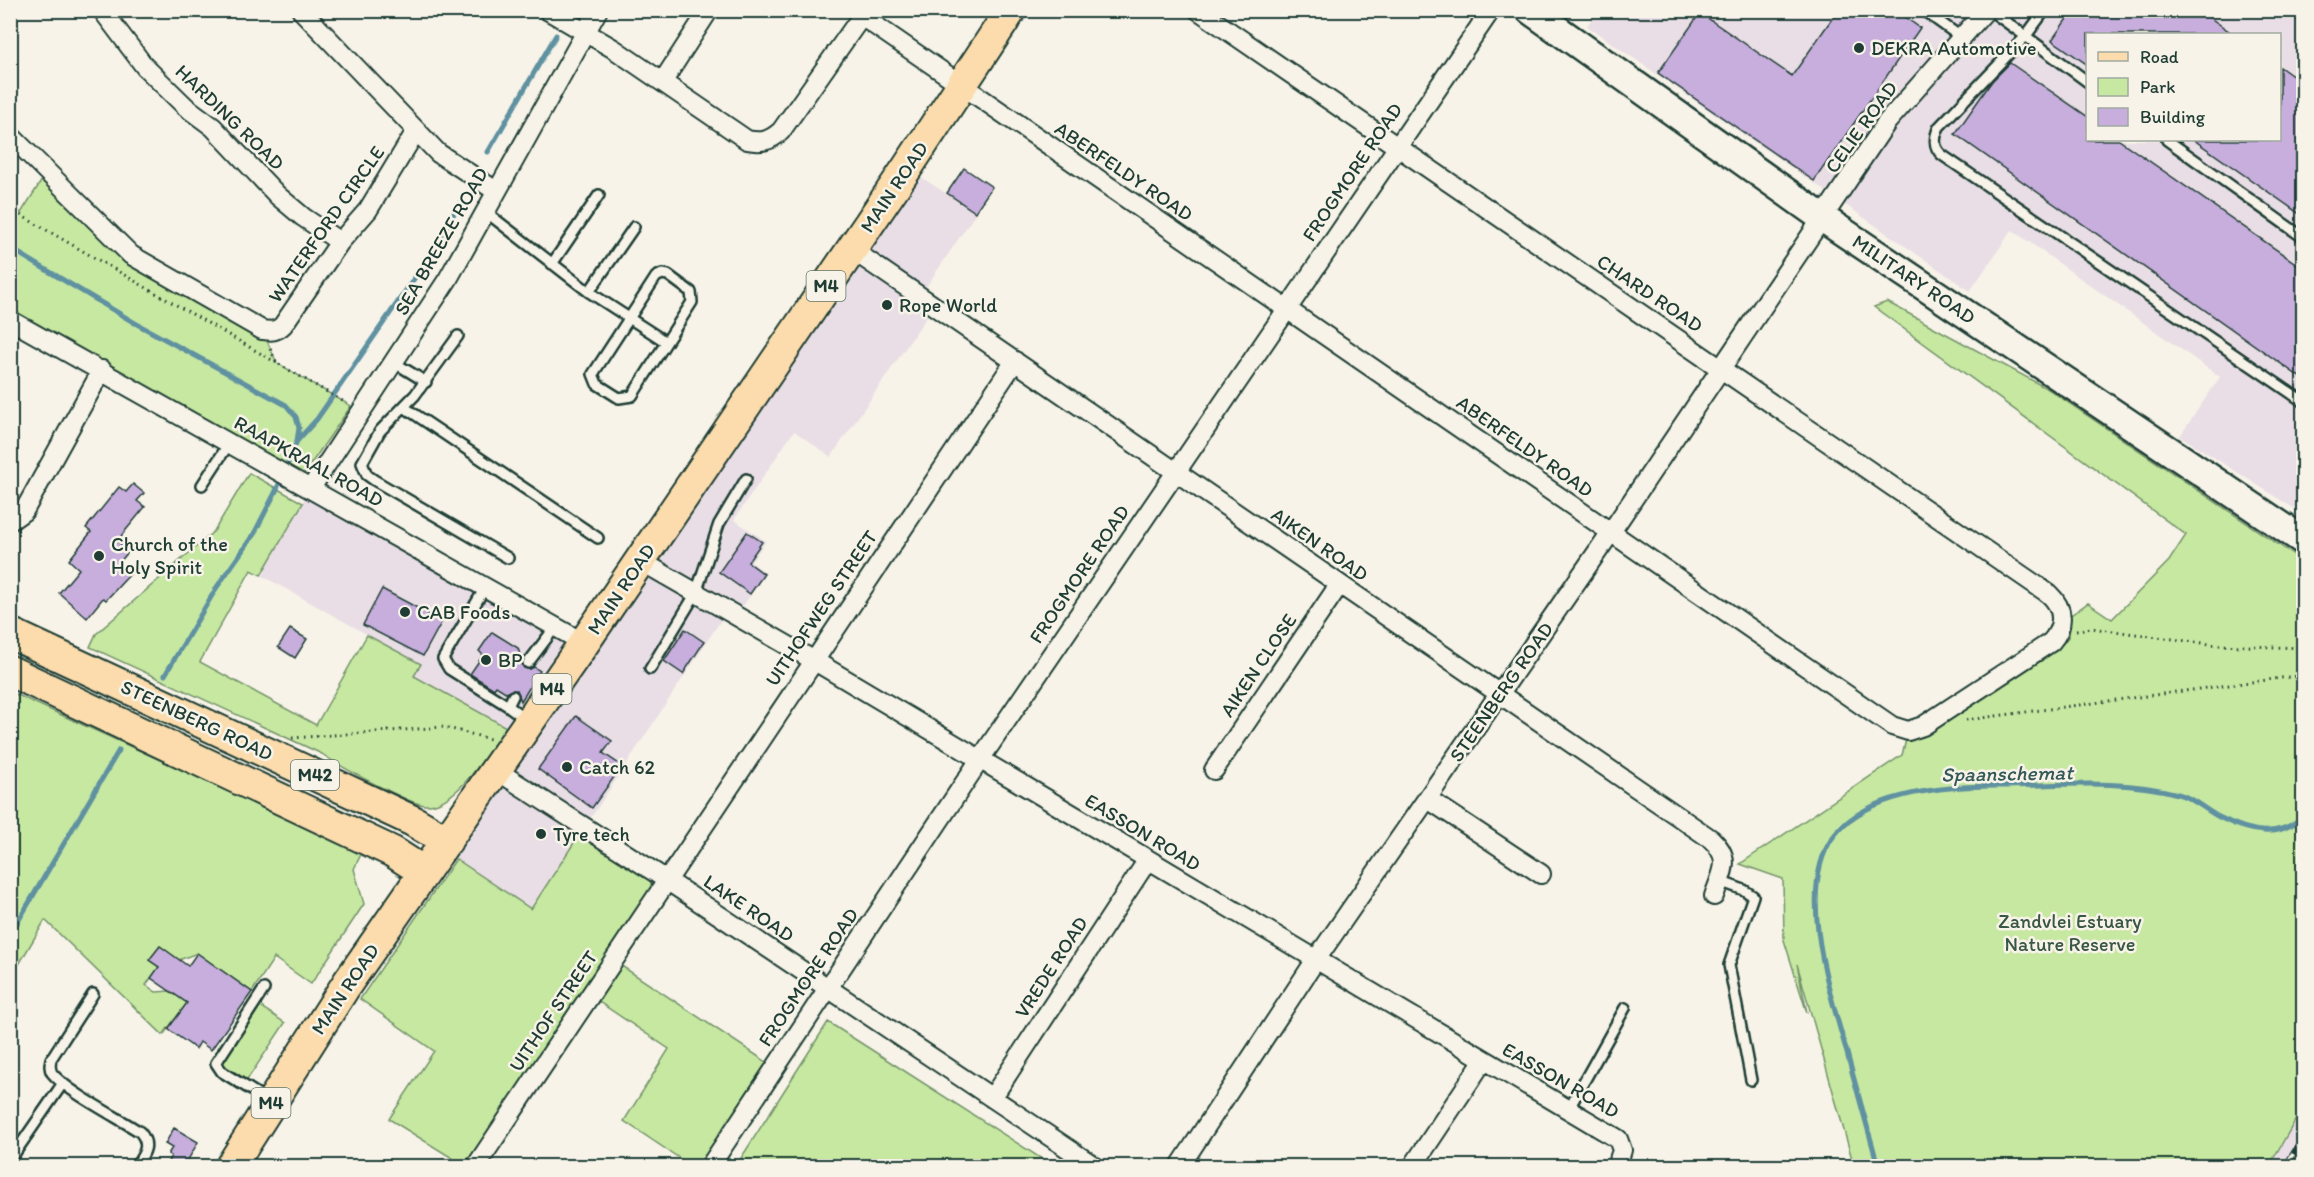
<svg xmlns="http://www.w3.org/2000/svg" width="2314" height="1177" font-family="Itim,sans-serif">
<rect width="100%" height="100%" fill="#f7f3e8"/>
<filter id="ink" filterUnits="userSpaceOnUse"><feTurbulence type="fractalNoise" baseFrequency=".0167" numOctaves="2"/><feDisplacementMap in="SourceGraphic" scale="12" xChannelSelector="R" yChannelSelector="G"/><feConvolveMatrix kernelMatrix="1 2 1 2 8 2 1 2 1" color-interpolation-filters="sRGB"/></filter>
<g filter="url(#ink)">
<path fill="#e9dee5" fill-rule="evenodd" d="M1597,10L2303,11V514L2180,436L2220,377L2012,230L1970,291L1587,26ZM2088,34H2280V140H2088Z
M907,168L976,213L920,296L934,306L831,457L794,431L734,520L766,541L751,562L766,573L736,616L727,611L531,909L441,849L520,735L413,676L420,664L261,575L311,488L584,643Z
M2303,1107V1166H2269L2275,1156Z"/>
<path fill="#c7e8a1" stroke="#73926a" stroke-width="1.5" d="M47,172L131,255L262,330L277,363L351,406L299,481L11,320L10,207L21,213Z
M1887,302L2048,389L2303,561V1107L2269,1166H1854L1797,964L1807,1013L1784,940L1783,879L1740,864L1902,755L1906,740L1923,737L2059,648L2069,636L2071,615L2088,603L2112,619L2169,561L2186,535L1874,307Z
M249,473L303,503L261,575L251,570L200,662L316,725L367,635L421,664L414,676L506,727C490,749 456,808 425,805C413,804 402,797 391,792C366,780 344,769 322,754L90,647L96,634L214,531Z
M11,692L362,852L354,869L364,904L311,984L274,958L252,992L197,953L179,960L160,946L149,960L159,967L146,985L156,992L170,991L187,1003L163,1035L45,920L11,978Z
M581,832L649,876L653,891L614,961L774,1067L710,1166H691L624,1121L669,1049L590,996L476,1166H465L389,1119L434,1051L360,999L456,859L531,909Z
M260,1006L285,1023L247,1080L222,1064Z
M828,1022L1053,1166H736Z"/>
<g fill="none" stroke-linecap="round" stroke-linejoin="round">
<path stroke="#5e91a1" stroke-width="5" d="M488,152L556,35
M10,248L135,323L286,405L296,417L299,428L297,441L276,491L254,534L217,587L165,675
M297,441L317,419L429,257L461,201
M10,935L119,750
M1878,1166C1868,1129 1857,1091 1847,1053C1831,996 1795,890 1833,837C1866,792 1946,786 1997,786C2055,786 2121,778 2178,794C2194,798 2206,811 2221,818C2249,832 2280,840 2304,815"/>
</g>
<path fill="#c7aedd" stroke="#1f3d34" stroke-width="1.5" d="M1838,10H1895L1920,28L1814,181L1658,73L1700,13L1792,76Z
M2073,10H2199L2233,34H2088V65L2052,40Z
M2010,63L2088,117V140H2119L2304,269V380L1955,134L1992,81Z
M2280,67L2304,84V217L2194,140H2280Z
M964,168L992,187L975,212L947,193Z
M133,484L144,493L137,501L145,507L117,541L129,551L119,563L131,573L106,600L103,598L87,618L59,593L79,569L69,560L91,532L86,528L119,487L126,492Z
M747,532L762,542L748,562L764,574L750,594L719,572Z
M382,589L442,621L423,656L363,625Z
M290,629L307,639L295,658L278,647Z
M685,629L704,642L683,674L664,661Z
M492,632L518,648L524,668L530,669L534,667L540,671L521,701L517,690L507,693L496,686L494,689L470,674L483,655L479,651Z
M576,716L612,741L603,753L622,766L592,808L538,769Z
M160,946L188,966L197,953L252,992L211,1050L200,1042L196,1049L168,1029L187,1003L151,978L159,967L149,960Z
M174,1128L198,1142L184,1167H165L171,1156L168,1154L172,1148L165,1144Z"/>
<g fill="none" stroke-linecap="round" stroke-linejoin="round">
<g stroke="#1f3d34" stroke-width="14">
<path id="service" d="M1923,10L1962,38
M1990,10L2088,82
M2045,10L2025,37L1939,127C1934,138 1933,147 1942,155L2304,402
M2294,10L2304,17
M2167,140L2304,238
M486,212L589,292L666,342
M552,264L599,195
M662,274L668,275L691,292L692,302L632,396L619,398L597,384L593,374L656,277Z
M589,292L634,227
M458,336L415,395L380,431L362,463L367,475L374,480L508,558
M395,363L426,382
M404,407L598,538
M202,485L230,442
M486,586L443,659L449,669L508,706
M528,663L556,626
M650,669L696,593L719,524L746,479
M513,696L508,706L526,719
M1719,881L1744,890L1753,896L1729,965L1751,1080
M264,989L216,1063L222,1072L269,1101
M93,994L51,1059C50,1064 49,1068 52,1073C66,1091 119,1118 140,1132C151,1145 144,1154 136,1166
M1568,1110L1625,1008
M10,1160L63,1083"/>
</g>
<g stroke="#1f3d34" stroke-width="22">
<path id="minor" d="M102,10L145,67L186,107L213,127L278,196L303,217L340,242
M301,10L438,153L496,191
M547,10L614,49L747,140C762,143 770,141 781,131L866,10
M860,15L1892,726L1908,731L1923,726L2051,642C2065,626 2064,608 2049,594L1198,10
M663,81L709,10
M10,135L131,255L262,330C271,331 276,332 283,325L340,242L368,210L416,131
M851,249L1711,839C1733,859 1722,872 1714,896
M10,320L584,643
M311,488L448,279L598,10
M10,521L24,511L102,370
M639,560L813,660L1618,1139L1622,1150L1617,1166
M496,770L656,873L1094,1166
M1214,770L1339,585
M1428,799L1541,874
M992,1098L1147,861
M476,1166L1015,361
M710,1166L979,761L1491,10
M1180,1166L1315,961L1611,532L1887,122L1986,10
M1413,1166L1483,1061"/>
</g>
<g stroke="#1f3d34" stroke-width="32">
<path id="secondary" d="M1530,10L1824,219L2304,541"/>
</g>
<g stroke="#1f3d34" stroke-width="34">
<path id="primary" d="M10,633L413,821L447,841
M10,671L393,852L424,872
M231,1166L348,982L584,643L907,168L1011,10"/>
</g>
<path stroke="#1f3d34" stroke-width="3" stroke-dasharray="1.5 4.5" stroke-linecap="butt" d="M10,209L277,363
M270,349L277,363L346,403
M2076,630L2091,628L2217,645L2304,648
M1966,720L2304,675
M292,738L444,727L490,739"/>
<use href="#service" stroke="#f7f3e8" stroke-width="9"/>
<use href="#minor" stroke="#f7f3e8" stroke-width="18"/>
<use href="#secondary" stroke="#f7f3e8" stroke-width="27"/>
<use href="#primary" stroke="#fcdcac" stroke-width="30"/>
<g stroke="#1f3d34" stroke-width="7">
<path id="rail" d="M2286,1166L2304,1137"/>
</g>
<use href="#rail" stroke="#f7f3e8" stroke-width="4.5" stroke-dasharray="14" stroke-linecap="butt"/>
</g>
</g>
<g fill="#1f3d34" stroke="#f7f3e8" stroke-width="2">
<circle cx="1859" cy="48" r="6"/>
<circle cx="887" cy="305" r="6"/>
<circle cx="99" cy="556" r="6"/>
<circle cx="405" cy="612" r="6"/>
<circle cx="486" cy="660" r="6"/>
<circle cx="567" cy="767" r="6"/>
<circle cx="541" cy="834" r="6"/>
</g>
<g text-anchor="middle" dominant-baseline="central" stroke-width="5" stroke-linejoin="round" paint-order="stroke">
<g fill="#f7f3e8" stroke="#60746a" stroke-width="1.5">
<rect x="806.5" y="271" width="39" height="30" rx="4.5"/>
<rect x="532.5" y="674" width="39" height="30" rx="4.5"/>
<rect x="291" y="760" width="48" height="30" rx="4.5"/>
<rect x="251.5" y="1088" width="39" height="30" rx="4.5"/>
</g>
<g font-size="18" font-weight="bold" fill="#1f3d34">
<text x="826" y="286">M4</text>
<text x="552" y="689">M4</text>
<text x="315" y="775">M42</text>
<text x="271" y="1103">M4</text>
</g>
<g font-size="20" fill="#1f3d34" stroke="#f7f3e8" text-anchor="start">
<text x="1871" y="48">DEKRA Automotive</text>
<text x="899" y="305">Rope World</text>
<text x="111" y="544">Church of the<tspan x="111" dy="23">Holy Spirit</tspan></text>
<text x="417" y="612">CAB Foods</text>
<text x="498" y="660">BP</text>
<text x="579" y="767">Catch 62</text>
<text x="553" y="834">Tyre tech</text>
</g>
<g font-size="20" fill="#1f3d34" stroke="#f7f3e8">
<text transform="translate(230 117) rotate(44)">HARDING ROAD</text>
<text transform="translate(1861 127) rotate(-54)">CELIE ROAD</text>
<text transform="translate(1124 171) rotate(34)">ABERFELDY ROAD</text>
<text transform="translate(1352 172) rotate(-56)">FROGMORE ROAD</text>
<text transform="translate(894 187) rotate(-56)">MAIN ROAD</text>
<text transform="translate(326 224) rotate(-55)">WATERFORD CIRCLE</text>
<text transform="translate(441 241) rotate(-60)">SEA BREEZE ROAD</text>
<text transform="translate(1914 279) rotate(34)">MILITARY ROAD</text>
<text transform="translate(1650 293) rotate(34)">CHARD ROAD</text>
<text transform="translate(1525 446) rotate(35)">ABERFELDY ROAD</text>
<text transform="translate(309 461) rotate(29)">RAAPKRAAL ROAD</text>
<text transform="translate(1320 544) rotate(35)">AIKEN ROAD</text>
<text transform="translate(1079 574) rotate(-56)">FROGMORE ROAD</text>
<text transform="translate(621 589) rotate(-56)">MAIN ROAD</text>
<text transform="translate(821 608) rotate(-56)">UITHOFWEG STREET</text>
<text transform="translate(1258 665) rotate(-56)">AIKEN CLOSE</text>
<text transform="translate(1501 692) rotate(-55)">STEENBERG ROAD</text>
<text transform="translate(197 720) rotate(25)">STEENBERG ROAD</text>
<text transform="translate(1143 832) rotate(31)">EASSON ROAD</text>
<text transform="translate(749 908) rotate(34)">LAKE ROAD</text>
<text transform="translate(1051 967) rotate(-57)">VREDE ROAD</text>
<text transform="translate(808 977) rotate(-56)">FROGMORE ROAD</text>
<text transform="translate(345 989) rotate(-56)">MAIN ROAD</text>
<text transform="translate(553 1011) rotate(-56)">UITHOF STREET</text>
<text transform="translate(1561 1080) rotate(30)">EASSON ROAD</text>
</g>
<g font-size="20" fill="#385744" stroke="#f7f3e8">
<text x="2070" y="921">Zandvlei Estuary<tspan x="2070" dy="23">Nature Reserve</tspan></text>
</g>
<g font-size="21" font-style="italic" fill="#345958" stroke="#f7f3e8">
<text transform="translate(2007 773) rotate(-1)">Spaanschemat</text>
</g>
</g>
<rect width="2314" height="1177" fill="none" stroke="#f7f3e8" stroke-width="36"/>
<rect x="18" y="18" width="2278" height="1141" fill="none" stroke="#1f3d34" stroke-width="2" filter="url(#ink)"/>
<rect x="2086" y="33" width="195" height="108" fill="#f7f3e8" stroke="#a1aaa0" stroke-width="1.5"/>
<rect x="2098" y="52" width="30" height="9" fill="#fcdcac" stroke="#a1aaa0" stroke-width="1.5"/>
<text x="2140" y="63" font-size="18" fill="#1f3d34">Road</text>
<rect x="2098" y="78" width="30" height="18" fill="#c7e8a1" stroke="#a1aaa0" stroke-width="1.5"/>
<text x="2140" y="93" font-size="18" fill="#1f3d34">Park</text>
<rect x="2098" y="108" width="30" height="18" fill="#c7aedd" stroke="#a1aaa0" stroke-width="1.5"/>
<text x="2140" y="123" font-size="18" fill="#1f3d34">Building</text>
</svg>
